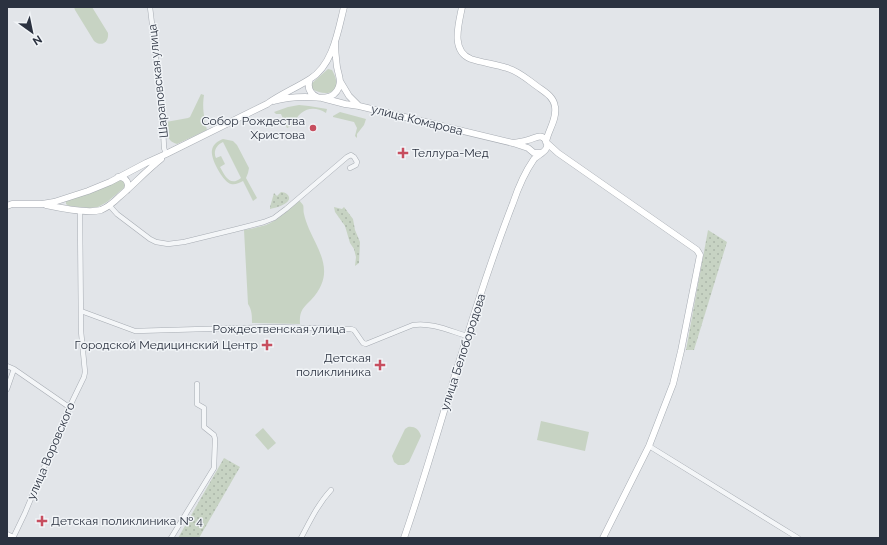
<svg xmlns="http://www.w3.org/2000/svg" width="887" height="545" font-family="Raleway,sans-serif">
<defs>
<pattern id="park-dots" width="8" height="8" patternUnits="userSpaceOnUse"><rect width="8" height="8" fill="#c7d3c3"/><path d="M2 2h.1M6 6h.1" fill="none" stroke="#abb6a9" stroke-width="1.8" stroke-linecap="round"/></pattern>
</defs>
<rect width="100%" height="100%" fill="#e2e5e9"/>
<path fill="#c7d3c3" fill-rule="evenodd" d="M74,7H92L108,33C109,43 101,47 94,41L75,10Z
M328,69L332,70C344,90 329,99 312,89L311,84Z
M201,94L204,95C202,109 204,116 207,130L177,144C166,141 167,132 166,122L188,118L190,117Z
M299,105L309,106L327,109L326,113C312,104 299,110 293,125L287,128L281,114H276L274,112L288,107Z
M340,112L366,119L364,125L357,134V138L355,136L357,128L354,122L333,117V116Z
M223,139L233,141L237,145L249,168L248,173L246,178L257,198L253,201L243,181C239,183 235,185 231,184C223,182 210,158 212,150C213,144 218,141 223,139ZM223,142L241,178C230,187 225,176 220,167L225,164L221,156L216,158C213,152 216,145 223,142Z
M120,179L126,183L125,187L107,202L98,207L89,208L69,206L66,204V201Z
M299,200C300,202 302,203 303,205C304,207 303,211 304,214C305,219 307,224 309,229C321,255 335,274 311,300C303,308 299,311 300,324L252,323C252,316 252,310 248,304L244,230C251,229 259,227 266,225C279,220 289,209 299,200Z
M541,421L589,432L585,451L537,440Z
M408,427C414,426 419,429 421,436L409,462L404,465H398L394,462L392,456L405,429Z
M263,428L276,443L268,450L255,435Z"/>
<path fill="url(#park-dots)" d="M281,192C287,192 293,198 286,203C282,206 275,208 270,209V207L274,193L277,196Z
M334,207L342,209L344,207L353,219L355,230L360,242L359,263L355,266L356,257L354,249L350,243L345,226L335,212Z
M708,230L727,242L694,350H686Z
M224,458L240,467L199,538H178Z"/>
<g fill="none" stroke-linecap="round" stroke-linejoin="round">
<g stroke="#a7acb3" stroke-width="5.5">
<path id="street" d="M150,7L162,109L164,148L166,154
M109,205L117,214L150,239L156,242L168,244L184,242L237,229L264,222L274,218L286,209L347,157L351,155L354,157L357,162L356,165L350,168
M81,311L135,331L274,327L351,329L354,330L363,343L366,344L413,325C431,322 450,331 467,336
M7,366L14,369L69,407
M7,389L14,369
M649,446L798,538
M13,538L25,513L68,410L84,377L85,372L81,331L80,211
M171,538L214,468L215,439L214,435L204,427V408L197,404V384
M301,538C310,521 318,504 331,490"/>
</g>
<g stroke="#a7acb3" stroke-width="7">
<path id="secondary" d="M462,7C459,23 450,51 471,59C483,63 495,64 507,68C519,71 528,80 538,87C545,92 554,97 555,107C557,120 548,130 546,142
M310,79C307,87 309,93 317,97
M340,81L349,96L359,106
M322,98L345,104L359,106L513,143L528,148L534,153H541
M274,101C284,98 294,97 305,97C318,97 337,103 340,82C340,78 338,72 337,67C336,59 335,51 335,42
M547,143L558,153L697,250L700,255L681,351L673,384L649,446L603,538
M118,177C124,177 127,179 128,185L127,190
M46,205C60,208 87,214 101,210C108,207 114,202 119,197C133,185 146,171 161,159
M7,206L12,204H42L54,202L88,191L110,182L146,163L166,154L267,104C281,94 296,88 310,79C333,65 338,31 344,7
M7,535L13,538
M404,538C419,495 432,451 445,408C466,339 487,270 513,203C518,188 525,172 534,159C539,154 551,150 546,141C542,132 534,139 528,140C523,142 518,142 513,143"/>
</g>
<use href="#street" stroke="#f4f6f8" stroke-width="4.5"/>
<use href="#secondary" stroke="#fff" stroke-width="6"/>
</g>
<g fill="#c74e5f" stroke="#f1f4f7" stroke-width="1.5">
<circle cx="313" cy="128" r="4"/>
<path d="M401 147h4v4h4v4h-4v4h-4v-4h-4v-4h4z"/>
<path d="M265 339h4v4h4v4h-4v4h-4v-4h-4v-4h4z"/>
<path d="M378 359h4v4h4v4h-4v4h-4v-4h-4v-4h4z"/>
<path d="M40 515h4v4h4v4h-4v4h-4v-4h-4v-4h4z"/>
</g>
<g text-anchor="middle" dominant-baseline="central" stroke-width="3" stroke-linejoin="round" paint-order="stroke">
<g font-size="12" fill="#2b3240" stroke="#f1f4f7">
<text transform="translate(158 81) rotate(-96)">Шараповская улица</text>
<text transform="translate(417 120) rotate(14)">улица Комарова</text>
<text x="279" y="329">Рождественская улица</text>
<text transform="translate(463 352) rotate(-72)">улица Белобородова</text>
<text transform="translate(51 451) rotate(-67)">улица Воровского</text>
</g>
<g font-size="12" fill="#2b3240" stroke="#f1f4f7" text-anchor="end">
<text x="305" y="121">Собор Рождества<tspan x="305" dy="14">Христова</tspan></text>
<text x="412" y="153" text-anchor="start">Теллура-Мед</text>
<text x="258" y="345">Городской Медицинский Центр</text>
<text x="371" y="358">Детская<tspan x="371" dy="14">поликлиника</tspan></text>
<text x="51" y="521" text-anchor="start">Детская поликлиника № 4</text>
</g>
</g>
<rect width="887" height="545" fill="none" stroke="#2b3240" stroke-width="16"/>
<g transform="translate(32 32) rotate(147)" stroke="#f1f4f7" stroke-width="3" paint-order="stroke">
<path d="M0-3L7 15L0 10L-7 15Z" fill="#2b3240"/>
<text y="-6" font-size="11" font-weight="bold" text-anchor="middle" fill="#2b3240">N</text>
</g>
</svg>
